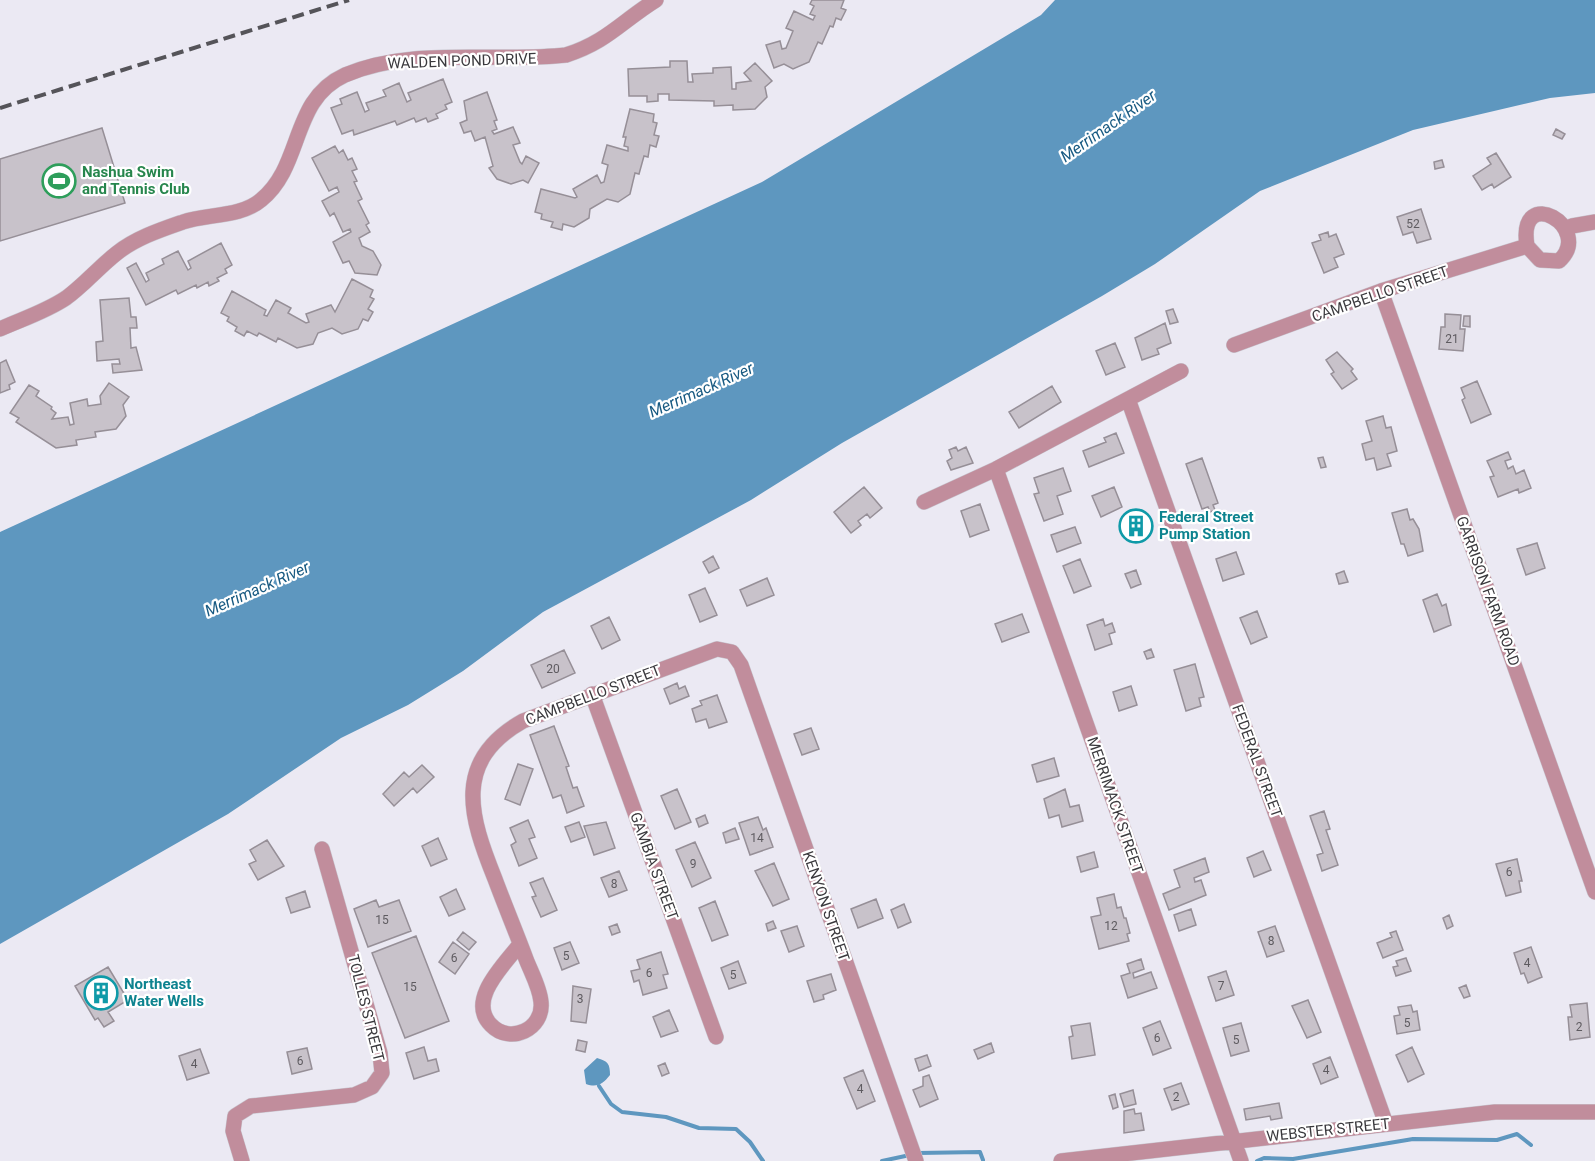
<svg xmlns="http://www.w3.org/2000/svg" width="1595" height="1161" font-family="Roboto,sans-serif">
<rect width="100%" height="100%" fill="#ebe9f3"/>
<path fill="#5e97bf" d="M1055,0H1595V93L1550,98L1413,130L1260,191L1155,264L1102,296L842,443L751,500L543,612L463,671L408,705L341,738L228,814L0,944V532L762,182L1041,15Z
M597,1058C608,1061 610,1064 610,1075C603,1084 597,1088 586,1084L584,1070Z"/>
<g fill="none" stroke-linecap="round" stroke-linejoin="round">
<path stroke="#5e97bf" stroke-width="4" d="M599,1086L611,1104L622,1112L666,1117L699,1128L736,1129L750,1142L763,1161
M918,1153L980,1152L983,1160
M882,1161L910,1155
M1257,1161L1264,1158L1293,1159L1413,1139L1497,1140L1517,1134L1531,1145"/>
</g>
<path fill="#c8c2ca" stroke="#968f97" stroke-width="1.5" d="M812,0H844L841,8L846,10L841,20L836,18L833,27L830,26L822,44L818,42L809,62L793,69L784,64L774,68L766,45L780,41L782,49L786,48L793,31L786,28L794,11L813,20L815,16L810,14L814,6L810,4Z
M670,61H687L688,82H693L692,74L713,73V68L731,67L732,89H736V83L751,81L744,73L755,63L772,81L765,87L767,97L755,109L733,110V105L714,106V101L669,100V94H658V101L647,102V96H629L628,69L670,67Z
M443,79L452,102L445,105L447,109L436,114L438,118L428,122L426,118L416,122L414,118L397,125L395,121L354,135L353,130L342,134L331,108L342,104L340,99L357,92L365,112L369,110L366,103L386,96L383,90L399,83L407,102L411,100L408,93Z
M487,92L497,120L494,121L497,129L492,131L494,134L513,127L520,143L513,145L520,162L522,164L526,156L539,163L528,183L523,180L511,184L497,179L489,168L493,166L485,137L475,141L471,131L464,133L460,123L467,120L464,101Z
M630,109L654,114L653,122L657,123L654,135L659,136L656,147L650,145L648,157L644,156L639,174L635,173L630,194L618,202L607,199L590,209L589,218L574,227L563,224L562,230L551,227L553,222L541,219L542,214L535,212L541,189L575,198L577,197L573,189L597,175L601,183L604,182L608,165L602,163L607,145L628,151V147L624,146L626,137H623Z
M102,128L125,203L0,241V159Z
M1556,129L1565,134L1562,139L1553,135Z
M335,146L339,153L343,150L348,160L352,158L357,169L352,171L357,181L354,182L362,199L358,201L369,223L366,225L370,232L359,238L362,246L373,251L381,265L377,275L355,273L349,261L343,263L333,242L351,232L350,229L343,232L334,213L330,216L322,201L339,192L337,187L329,191L312,158Z
M1496,153L1511,177L1494,188L1492,184L1482,190L1473,176L1491,164L1487,158Z
M1442,160L1444,167L1435,169L1434,162Z
M1421,209L1431,239L1417,243L1413,232L1403,235L1397,217Z
M1328,232L1329,237L1336,234L1344,254L1334,258L1338,267L1324,273L1312,243L1321,240L1319,235Z
M221,243L232,265L225,269L227,273L217,278L219,281L209,286L208,282L197,288L196,285L178,294L176,290L146,305L127,268L136,263L146,282L149,280L146,273L164,264L162,259L178,251L188,270L191,268L188,261Z
M352,279L373,290L370,297L374,299L368,309L373,312L368,321L363,319L358,329L342,334L332,328L318,333L313,344L297,348L278,338L276,342L259,333L257,336L247,331L244,336L235,331L237,327L227,321L229,317L221,313L232,291L266,310L264,315L267,316L276,300L291,308L288,313L306,323L309,322L306,314L331,305L335,312Z
M129,298L131,317H136L137,328H130L131,348L136,347L142,370L113,373L112,364H120L119,359L97,361L96,342L103,341L100,300Z
M1173,309L1178,322L1170,324L1166,311Z
M1445,314L1461,315L1460,329H1465L1463,351L1439,349L1441,327H1445Z
M1464,316H1470V327L1463,326Z
M1165,323L1171,343L1157,349L1159,354L1142,360L1135,338Z
M1115,343L1125,367L1106,375L1096,351Z
M1337,352L1353,369L1351,371L1357,379L1342,389L1331,374L1334,372L1326,360Z
M6,360L15,382L9,385L10,389L0,393V363Z
M1477,381L1491,414L1471,423L1462,400L1465,398L1461,388Z
M109,383L129,397L123,405L126,416L116,429L95,432L96,437L76,440L77,445L56,448L16,422L19,418L10,413L29,385L39,391L36,396L52,407L51,409L56,413L52,419L68,417L70,425L74,424L70,403L87,399L88,406L101,404L100,396Z
M1052,386L1061,402L1019,428L1009,412Z
M1383,416L1386,428L1391,427L1397,451L1387,454L1391,466L1377,470L1374,458L1366,460L1362,444L1372,441L1366,421Z
M1116,433L1124,453L1089,467L1083,451L1106,442L1104,438Z
M956,447L958,451L966,447L973,463L951,470L947,461L952,458L949,450Z
M1508,452L1511,459L1505,461L1508,469L1513,466L1516,474L1524,470L1531,488L1519,493L1518,489L1498,497L1490,477L1494,476L1487,461Z
M1323,457L1326,467L1321,468L1318,458Z
M1202,458L1218,503L1213,505L1215,510L1210,512L1208,507L1202,509L1186,464Z
M1063,468L1071,491L1057,496L1063,514L1044,521L1034,494L1039,493L1034,478Z
M864,487L882,508L870,518L867,514L858,521L861,525L851,533L834,512Z
M1114,487L1122,507L1101,517L1092,496Z
M980,504L989,530L970,537L961,511Z
M1407,509L1410,520L1413,519L1419,529L1423,551L1408,556L1404,544H1401L1392,513Z
M1139,521L1142,528L1134,531L1131,524Z
M1075,527L1081,543L1057,552L1051,535Z
M1537,543L1545,568L1526,575L1517,549Z
M1236,552L1244,574L1223,581L1216,559Z
M713,556L719,568L709,573L703,562Z
M1080,559L1091,586L1074,593L1063,566Z
M1136,570L1141,584L1131,588L1125,574Z
M1344,571L1348,582L1339,584L1336,574Z
M767,578L774,595L747,606L740,590Z
M705,588L717,615L700,622L689,595Z
M1437,594L1442,606L1446,604L1451,625L1434,632L1423,600Z
M1257,611L1267,637L1251,644L1240,618Z
M1022,614L1029,632L1002,642L995,624Z
M609,617L620,640L602,649L591,626Z
M1103,619L1105,626L1112,623L1115,632L1109,634L1112,644L1095,650L1087,625Z
M1151,649L1154,657L1147,659L1144,652Z
M564,650L575,673L542,688L531,665Z
M1195,664L1204,697L1199,698L1201,706L1186,711L1174,670Z
M677,683L679,689L685,686L689,696L670,704L664,689Z
M1131,686L1137,705L1119,711L1113,692Z
M717,695L727,722L709,728L706,719L696,722L692,709L702,705L700,701Z
M554,726L569,766L566,767L573,788L577,787L584,806L567,813L561,795L553,798L530,735Z
M811,728L819,749L802,755L794,734Z
M1054,758L1059,776L1037,782L1032,765Z
M518,764L533,769L520,805L505,799Z
M422,765L434,777L417,793L413,788L394,806L383,794L404,772L409,777Z
M677,789L691,822L675,829L661,796Z
M1065,789L1070,807L1079,805L1083,821L1062,827L1059,815L1049,818L1044,799Z
M1324,811L1330,829L1326,830L1338,865L1322,871L1317,855L1323,853L1310,816Z
M705,815L708,823L699,827L696,819Z
M758,817L763,830L766,828L773,847L750,855L739,823Z
M528,820L535,837L529,839L537,858L519,866L511,845L516,842L510,828Z
M579,822L585,837L571,842L565,827Z
M606,822L615,848L594,855L584,826Z
M735,828L739,839L726,843L723,833Z
M438,838L447,859L431,866L422,846Z
M267,840L284,866L258,880L249,864L256,861L250,850Z
M695,842L711,878L692,887L676,850Z
M1263,851L1271,870L1254,877L1247,858Z
M1094,852L1098,867L1081,872L1077,857Z
M1205,858L1209,872L1194,878L1195,882L1201,880L1206,895L1169,910L1163,894L1180,887L1174,870Z
M1517,859L1522,881H1519L1521,892L1506,896L1496,864Z
M774,863L789,899L773,906L755,871Z
M619,871L627,890L609,897L601,878Z
M543,878L557,910L541,917L532,897L536,896L530,883Z
M456,889L465,909L449,916L440,897Z
M305,891L310,907L291,913L286,898Z
M1114,894L1117,908L1121,907L1124,918H1126L1130,933L1127,934L1129,941L1099,949L1091,917L1101,915L1097,898Z
M876,899L883,918L858,928L851,909Z
M376,900L379,907L399,900L411,931L368,947L354,909Z
M715,901L728,935L712,941L699,908Z
M904,904L911,922L898,928L891,910Z
M1191,909L1196,925L1179,931L1174,915Z
M1449,915L1453,926L1447,929L1443,918Z
M773,921L776,928L768,931L766,924Z
M617,924L620,932L612,935L609,927Z
M797,926L804,946L789,952L781,931Z
M1275,926L1284,951L1267,957L1258,932Z
M1396,931L1403,950L1383,958L1377,943L1392,937L1390,933Z
M463,932L476,942L469,950L457,940Z
M416,936L449,1021L405,1038L372,953Z
M453,942L469,954L455,974L439,962Z
M570,942L579,963L562,970L554,948Z
M1531,947L1542,977L1528,983L1524,973L1521,974L1514,953Z
M661,952L668,974L663,975L667,988L643,995L639,980L634,982L631,971L640,969L637,960Z
M1406,958L1411,971L1396,976L1393,967L1398,966L1396,961Z
M1141,959L1144,969L1133,973L1134,978L1151,972L1157,988L1128,998L1121,976L1130,973L1127,964Z
M738,961L746,983L729,989L721,968Z
M108,967L128,1000L108,1012L114,1021L104,1027L98,1018L95,1020L75,986Z
M1226,971L1234,995L1216,1001L1208,977Z
M831,974L836,990L823,995L824,999L814,1002L807,981Z
M1466,985L1470,996L1464,998L1459,988Z
M573,986L591,989L586,1023L571,1021Z
M1308,1000L1321,1032L1307,1038L1292,1006Z
M1587,1003L1590,1037L1570,1040L1568,1017H1572L1570,1005Z
M1411,1005L1413,1012L1417,1011L1420,1030L1397,1034L1394,1016L1400,1015L1398,1007Z
M669,1010L678,1031L661,1037L653,1017Z
M1160,1021L1171,1048L1153,1055L1143,1028Z
M1090,1023L1095,1055L1072,1059L1069,1037L1073,1036L1071,1026Z
M1241,1023L1249,1051L1231,1056L1223,1028Z
M578,1040L587,1042L585,1052L576,1050Z
M991,1043L994,1052L978,1059L974,1050Z
M424,1047L428,1061L436,1059L439,1071L414,1079L406,1053Z
M1412,1047L1424,1074L1408,1082L1396,1055Z
M307,1048L312,1069L292,1074L287,1052Z
M200,1049L209,1073L187,1080L179,1056Z
M927,1055L931,1066L919,1071L915,1059Z
M1330,1057L1338,1077L1321,1084L1313,1064Z
M665,1063L669,1073L662,1076L658,1066Z
M863,1070L875,1101L857,1109L844,1078Z
M929,1075L938,1099L920,1107L913,1090L923,1086V1077Z
M1181,1083L1189,1104L1172,1110L1164,1089Z
M1133,1090L1136,1104L1124,1107L1120,1094Z
M1115,1094L1118,1107L1113,1109L1109,1096Z
M1279,1103L1282,1118L1271,1120L1270,1116L1246,1120L1244,1109Z
M1134,1109L1135,1114L1141,1113L1144,1130L1124,1133V1111Z"/>
<g fill="none" stroke-linecap="round" stroke-linejoin="round">
<g stroke="#c8c6cf" stroke-width="16">
<path id="minor" d="M1572,226L1595,222
M1381,291L1595,892
M0,329C22,319 45,312 66,298C84,285 99,267 117,253C136,238 160,230 183,222C207,214 241,217 261,200C304,165 290,100 345,75C413,46 494,63 566,55C607,42 622,21 656,0
M1234,345L1381,291L1527,246C1517,182 1595,228 1559,261L1540,260L1527,246
M1128,399L1386,1124
M996,469L1241,1161
M924,502L996,469L1181,371
M592,694L716,1037
M520,944C505,964 466,1000 491,1025C510,1045 544,1029 541,1002C540,988 531,972 526,959C516,932 505,906 495,879C470,817 452,761 523,721L717,649L732,652L741,665L916,1161
M242,1161L233,1131L235,1116L251,1106L354,1095L372,1087L382,1073L380,1053L322,849
M1061,1161L1495,1112H1595"/>
</g>
<use href="#minor" stroke="#c18d9c" stroke-width="15"/>
<path stroke="#555459" stroke-width="4" stroke-dasharray="12 6" stroke-linecap="butt" d="M0,108L349,0"/>
</g>
<defs>
<g id="stadium-ring" transform="scale(1.725)"><circle r="9.5" fill="#fff" stroke="#2e9e5b" stroke-width="1.5"/><path d="M0-5a6.5 5 0 1 0 0 10a6.5 5 0 1 0 0-10ZM-3.5-1.8h7v3.6h-7Z" fill="#2e9e5b"/></g>
<g id="building-ring" transform="scale(1.725)"><circle r="9.5" fill="#fff" stroke="#0f9aa8" stroke-width="1.5"/><path d="M-4-6H4V6H1V3H-1V6H-4ZM-2.5-4.3h1.7v1.8h-1.7ZM.8-4.3h1.7v1.8H.8ZM-2.5-1h1.7V.8h-1.7ZM.8-1h1.7V.8H.8Z" fill="#0f9aa8"/></g>
</defs>
<g fill-rule="evenodd">
<use href="#stadium-ring" x="59" y="181"/>
<use href="#building-ring" x="1136" y="526"/>
<use href="#building-ring" x="101" y="993"/>
</g>
<g text-anchor="middle" dominant-baseline="central" stroke-width="4.5" stroke-linejoin="round" paint-order="stroke">
<g font-size="12" fill="#5e5b60">
<text x="1413" y="224">52</text>
<text x="1452" y="339">21</text>
<text x="553" y="669">20</text>
<text x="757" y="838">14</text>
<text x="693" y="864">9</text>
<text x="1509" y="872">6</text>
<text x="614" y="884">8</text>
<text x="382" y="920">15</text>
<text x="1111" y="926">12</text>
<text x="1271" y="941">8</text>
<text x="566" y="956">5</text>
<text x="454" y="958">6</text>
<text x="1527" y="963">4</text>
<text x="649" y="973">6</text>
<text x="733" y="975">5</text>
<text x="1221" y="986">7</text>
<text x="410" y="987">15</text>
<text x="580" y="999">3</text>
<text x="1407" y="1023">5</text>
<text x="1579" y="1027">2</text>
<text x="1157" y="1038">6</text>
<text x="1236" y="1040">5</text>
<text x="300" y="1061">6</text>
<text x="194" y="1064">4</text>
<text x="1326" y="1070">4</text>
<text x="860" y="1089">4</text>
<text x="1176" y="1097">2</text>
</g>
<g font-size="15" fill="#3a393d" stroke="#fff">
<text transform="translate(462 61) rotate(-2)">WALDEN POND DRIVE</text>
<text transform="translate(1380 294) rotate(-19)">CAMPBELLO STREET</text>
<text transform="translate(1488 591) rotate(70)">GARRISON FARM ROAD</text>
<text transform="translate(593 695) rotate(-21)">CAMPBELLO STREET</text>
<text transform="translate(1257 761) rotate(70)">FEDERAL STREET</text>
<text transform="translate(1115 805) rotate(71)">MERRIMACK STREET</text>
<text transform="translate(654 866) rotate(70)">GAMBIA STREET</text>
<text transform="translate(826 906) rotate(71)">KENYON STREET</text>
<text transform="translate(366 1008) rotate(76)">TOLLES STREET</text>
<text transform="translate(1328 1130) rotate(-6)">WEBSTER STREET</text>
</g>
<g font-size="15" font-weight="bold" fill="#27864d" stroke="#fff" text-anchor="start">
<text x="82" y="172">Nashua Swim<tspan x="82" dy="17">and Tennis Club</tspan></text>
</g>
<g font-size="15" font-weight="bold" fill="#0d838f" stroke="#fff" text-anchor="start">
<text x="1159" y="517">Federal Street<tspan x="1159" dy="17">Pump Station</tspan></text>
<text x="124" y="984">Northeast<tspan x="124" dy="17">Water Wells</tspan></text>
</g>
<g font-size="16" font-style="italic" fill="#185a82" stroke="#fff">
<text transform="translate(1108 126) rotate(-35)">Merrimack River</text>
<text transform="translate(701 390) rotate(-24)">Merrimack River</text>
<text transform="translate(257 589) rotate(-24)">Merrimack River</text>
</g>
</g>
</svg>
